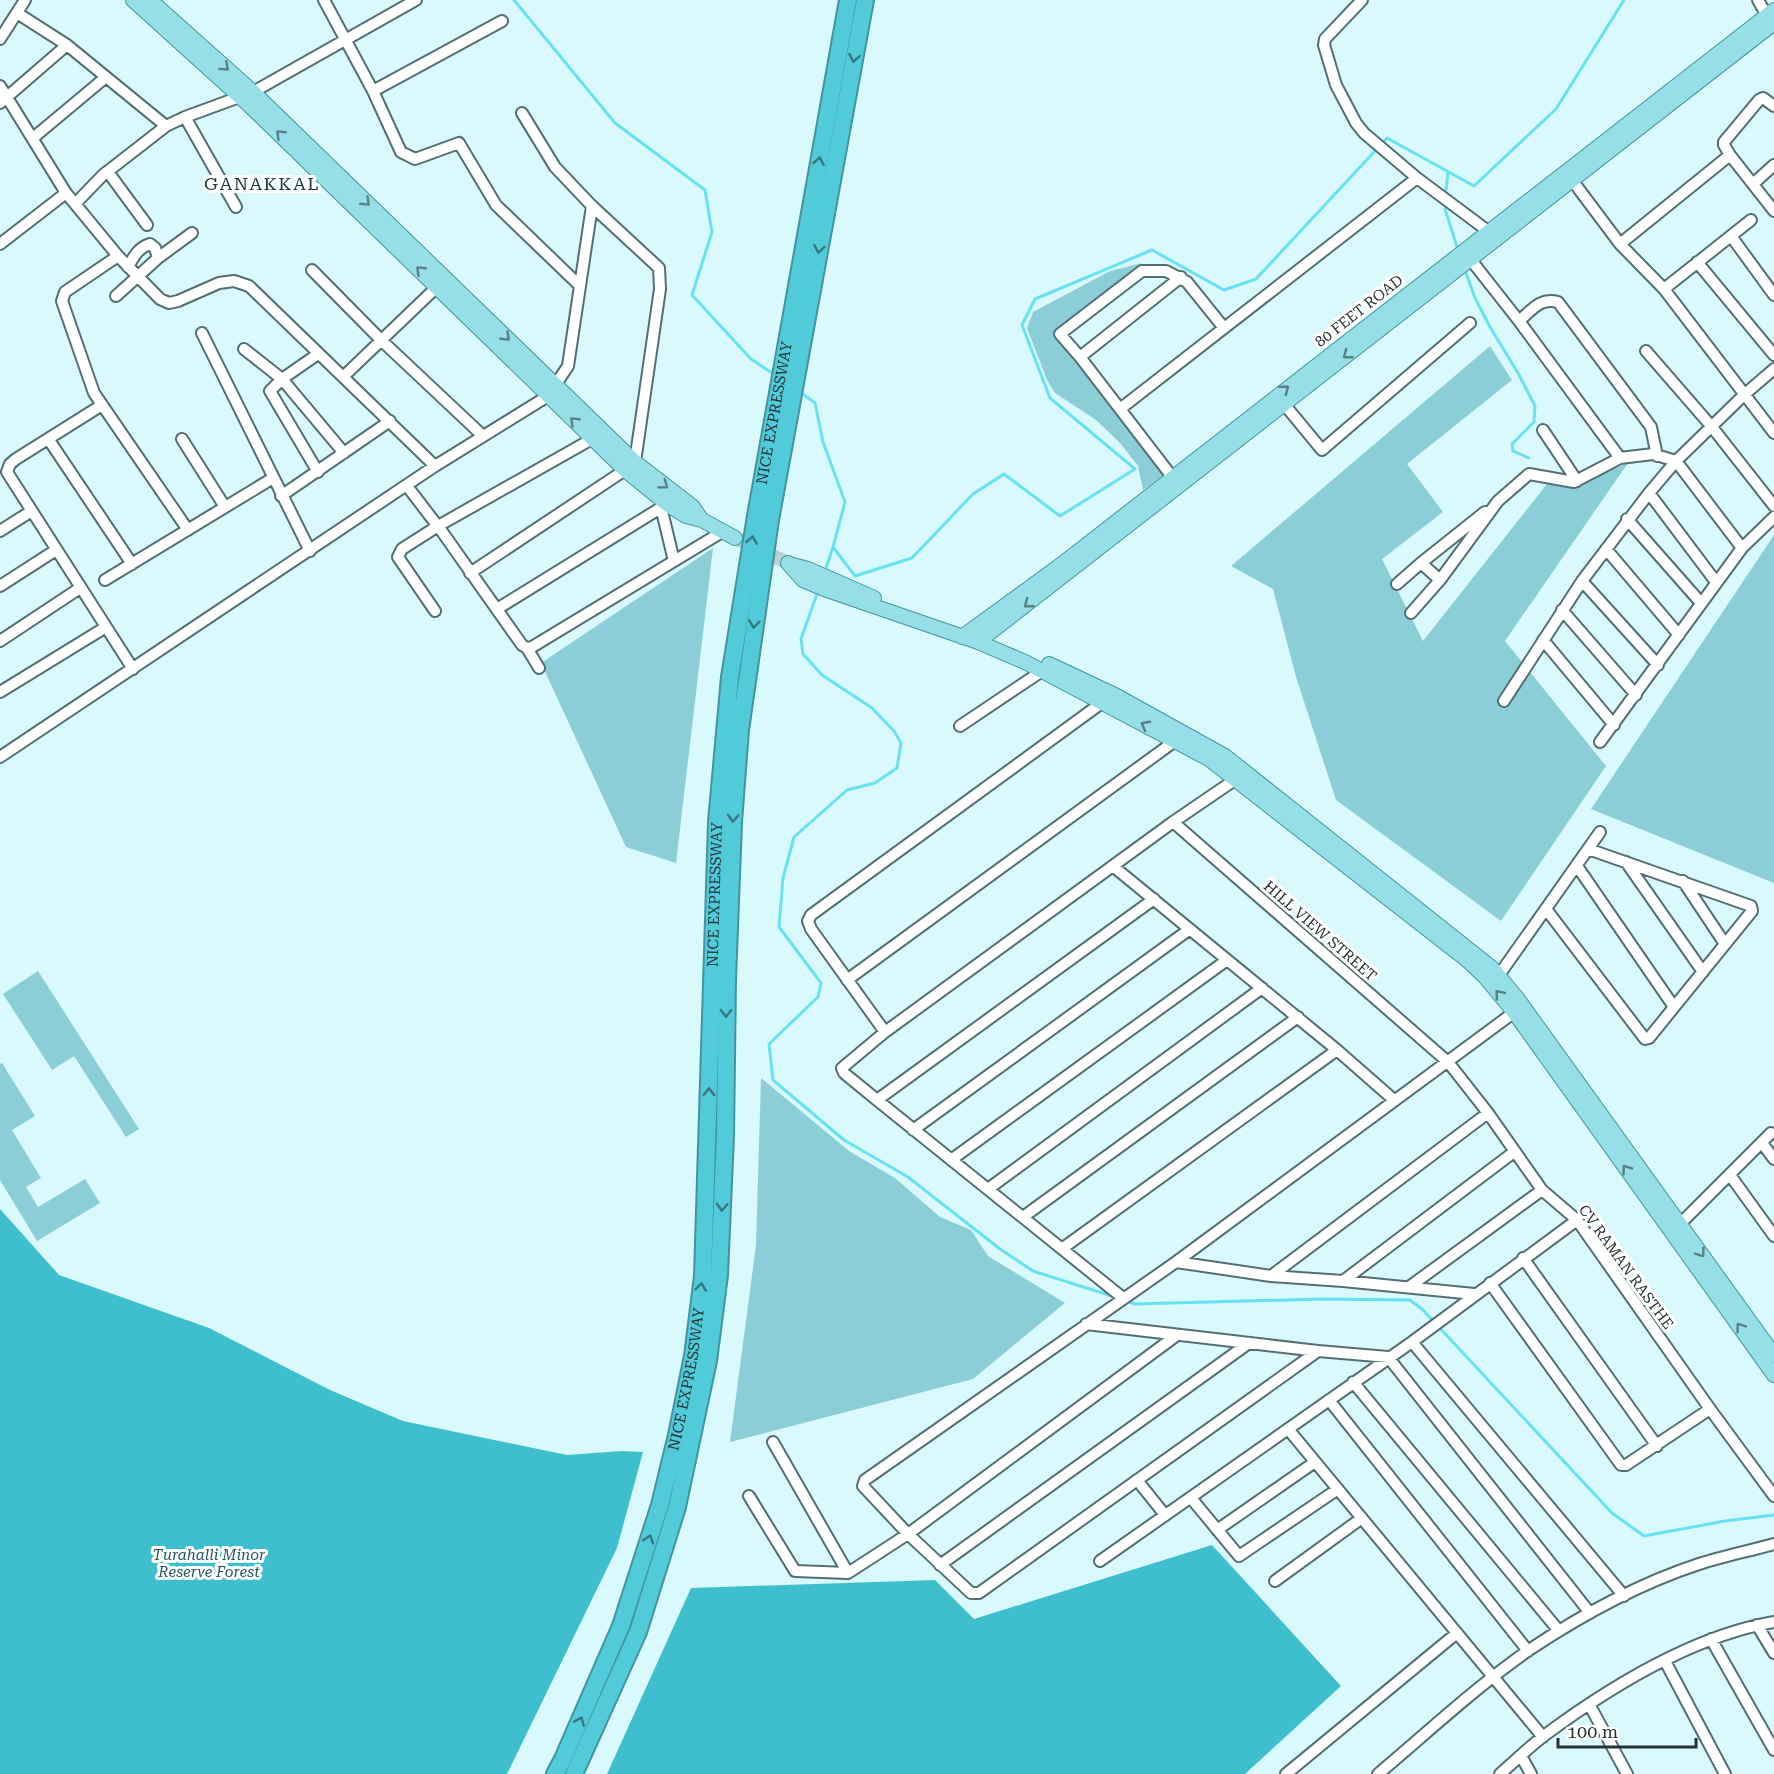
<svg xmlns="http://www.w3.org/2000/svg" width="1774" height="1774" font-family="'Roboto Serif',serif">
<rect width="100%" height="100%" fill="#daf9fd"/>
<path fill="#8cced8" d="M1142,263L1053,334L1165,474L1143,490L1138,466L1120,443L1096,420L1055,393L1047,380L1027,328L1033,312L1110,271Z
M1490,346L1512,380L1407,464L1443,512L1382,559L1423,641L1547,484L1570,488L1628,463L1505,641L1606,766L1501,921L1336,800L1296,677L1273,589L1231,566Z
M1774,535V883L1591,809Z
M713,548L676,863L626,847L541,663Z
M38,971L139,1129L126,1137L74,1056L52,1070L3,994Z
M2,1063L35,1116L12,1130L41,1178L26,1187L38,1207L85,1179L100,1203L37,1241L0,1180V1064Z
M761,1078L849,1151L895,1178L940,1217L971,1230L988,1256L1065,1303L973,1379L730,1442L756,1245Z"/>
<path fill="#3fbfce" d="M0,1209L59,1275L209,1328L330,1390L403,1421L567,1455L621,1451L643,1452L617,1548L507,1774H0Z
M1212,1545L1341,1686L1245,1774H607L691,1588L935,1580L974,1619Z"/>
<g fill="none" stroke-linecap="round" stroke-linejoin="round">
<path stroke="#68e2f2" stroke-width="3" d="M514,0L615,123L705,190L712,232L692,295L751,359L775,375
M1446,190L1448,172
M1445,209L1458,250
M1466,273L1475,298L1490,327L1518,373L1535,406L1534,422L1512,444L1513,451L1529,458
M800,392L815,403L823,442L845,502L833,547L855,576L912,558L973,494L1004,474L1060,516L1135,469L1050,398L1022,325L1035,299L1152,250L1224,290L1256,279L1387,138L1474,186L1556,109L1624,0
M825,571L833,547
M818,591L801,639L803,654L822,675L872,708L894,731L901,743L897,768L875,783L847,790L794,837L783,878L779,927L821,983L818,997L769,1044L773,1080L844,1140L908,1177L1000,1249L1033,1271L1115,1297
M1127,1301L1135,1304L1323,1299L1410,1300L1423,1310L1612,1513L1644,1536L1725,1521L1774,1515"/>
<path stroke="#b6d1d5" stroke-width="14" stroke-dasharray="14 7" stroke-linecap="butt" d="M735,538L788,563"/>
<g stroke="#546f73" stroke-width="14">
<path id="minor" d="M324,0L373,91L401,152L415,159L459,143L496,205L579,285
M1362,0L1325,39L1324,45L1336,85L1356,123L1364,133L1417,178L1488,231
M1758,0L1770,21
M17,13L67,45L166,126
M0,39L25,0
M0,86L66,193L118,256L160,299L169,303L178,301L219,283L234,281L249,286L435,466
M373,91L502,21
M0,103L67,45
M522,113L555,167L592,206
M185,117L236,207
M33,138L106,77
M1730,155L1774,211
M108,172L147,225
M1569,176L1620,244L1664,289L1774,433
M1753,184L1774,165
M75,204L103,175L166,126L185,117L253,92L416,0
M1731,236L1774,295
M0,244L66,193
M1620,244L1730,155L1724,145V142L1759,100L1763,98L1774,106
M1467,255L1519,321L1620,458
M118,256L65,292L62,301L94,393L188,530
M1697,262L1774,355
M128,267C134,256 138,248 150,244L155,248L158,258L192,233
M312,270L381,340L483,436
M1664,289L1751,220
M116,296L158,258
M1519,321C1532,310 1540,297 1558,302L1651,427L1657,456
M202,333L310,551
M244,349L282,379L344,453
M1646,351L1712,427L1774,506
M1080,357L1181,277
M344,376L441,283
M1284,404L1322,450L1470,323
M102,405L16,459L10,464L7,472L133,669
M1120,409L1417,178
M1543,430L1577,481
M182,439L225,507
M49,440L132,564
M318,472L270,391L282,379L318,354
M1173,478L1080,357L1060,334L1142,271H1166L1187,282L1224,328
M407,486L443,533L522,645L527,648L539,668
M1649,493L1716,582
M281,496L390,421
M661,507L674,561
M1627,519L1701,603
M0,531L30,512
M1606,549L1679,635
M470,573L625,470
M105,580L273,478
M1440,580L1421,563L1485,512
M1582,581L1658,665
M1397,584L1421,563
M0,586L56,550
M497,609L667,504
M1562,610L1636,695
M435,611L398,557L402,549L438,526L592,439
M1411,613L1440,580L1498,501L1529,474L1574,482L1620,458L1653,454L1676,461L1742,548
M1543,640L1614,725
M0,641L80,588
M527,648L532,647L722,532
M0,692L106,627
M1504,701L1582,581L1649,493L1676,461L1745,394L1774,369
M960,726L1042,671
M1600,742L1742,548L1774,517
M0,757L435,466L548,396L568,366L592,206L659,268L660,289L635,462
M1173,822L1448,1062L1488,1113L1542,1190L1577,1220L1710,1409L1774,1496
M1626,862L1703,972
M1577,866L1674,1007
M1114,867L1337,1050L1394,1100
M1683,881L1725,944
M1546,909L1645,1039L1649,1038L1752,911L1751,906L1588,849
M1499,975L1600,832
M847,980L1175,741
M885,1032L811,929L808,921L811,915L1103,702
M877,1100L1154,899
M913,1130L1190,929
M1762,1143L1774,1159
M951,1160L1227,960
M1730,1175L1774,1236
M988,1189L1262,988
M1023,1217L1298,1017
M1676,1228L1771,1133
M1063,1248L1337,1050
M1523,1258L1657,1446
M1176,1262L1271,1276L1343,1281L1474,1294
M1271,1276L1488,1113
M1343,1281L1514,1152
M1490,1283L1621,1465H1626L1710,1409
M1409,1287L1542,1190
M1123,1298L877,1100L844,1073L842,1068L885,1032L1173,822L1239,777
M1086,1324L1318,1351L1388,1357L1590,1613
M1412,1342L1624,1596
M1318,1351L979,1593H971L908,1534L863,1486L865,1480L1176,1262L1520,1008
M1353,1382L1559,1631
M1329,1400L1528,1651
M1288,1429L1543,1737
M773,1442L848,1573
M1137,1480L1165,1515
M749,1496L795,1571L848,1573L908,1534L1177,1335
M1191,1498L1239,1556L1338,1489
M1217,1530L1315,1462
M1100,1561L1412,1342L1577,1220
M940,1565L1249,1343
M1275,1581L1362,1518
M1757,1625L1774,1653
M1711,1639L1774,1750
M1665,1661L1725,1774
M1589,1704L1627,1774
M1521,1756L1531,1774
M1286,1774L1457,1633
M1378,1774C1428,1732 1476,1687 1529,1650C1580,1616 1641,1583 1699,1564C1724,1556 1749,1551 1774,1544
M1500,1774C1515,1761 1529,1747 1545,1735C1610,1687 1693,1636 1774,1622"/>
</g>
<g stroke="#42959f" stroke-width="16">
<path id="major" d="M133,0L248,104L625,470L667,504L686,516L702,520L735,538
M150,0L253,92L635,462L692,506L702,520
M788,563L803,580L827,590L978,642L1025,662L1209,759L1467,960L1485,977L1514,1012L1774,1375
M789,564L808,569L874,598
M962,637L1062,564L1774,10
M978,642L1774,23
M1049,664L1115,695L1225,756L1492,968L1517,998L1774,1355"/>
</g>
<g stroke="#42959f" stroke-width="20">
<g id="highway">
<path id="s1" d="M555,1774L563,1759L621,1626L660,1505L677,1435L693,1356L703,1276L717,822L730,677L756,516L848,0"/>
<path d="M574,1774L638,1632L677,1507L708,1361L719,1275L725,1136L727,980L733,822L740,730L770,520L865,0"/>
</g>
</g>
<use href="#minor" stroke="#fff" stroke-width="10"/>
<use href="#major" stroke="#97dfe8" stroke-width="14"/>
<use href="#highway" stroke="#51cad9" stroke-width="16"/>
</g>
<defs><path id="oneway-chevron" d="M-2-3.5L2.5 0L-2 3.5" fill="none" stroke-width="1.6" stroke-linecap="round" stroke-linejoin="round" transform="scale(1.5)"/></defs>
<g stroke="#3a767e">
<use href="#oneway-chevron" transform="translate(854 58) rotate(101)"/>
<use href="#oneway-chevron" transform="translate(819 161) rotate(-80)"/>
<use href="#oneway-chevron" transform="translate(819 249) rotate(100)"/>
<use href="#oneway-chevron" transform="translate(752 540) rotate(-81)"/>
<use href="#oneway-chevron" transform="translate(754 624) rotate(98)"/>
<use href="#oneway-chevron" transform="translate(733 818) rotate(94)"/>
<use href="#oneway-chevron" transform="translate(726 1013) rotate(91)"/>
<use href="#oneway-chevron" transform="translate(709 1092) rotate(-89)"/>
<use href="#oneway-chevron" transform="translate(722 1207) rotate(93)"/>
<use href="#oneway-chevron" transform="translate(701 1287) rotate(-83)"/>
<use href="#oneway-chevron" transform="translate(649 1539) rotate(-72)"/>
<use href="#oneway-chevron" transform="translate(580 1721) rotate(-67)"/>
</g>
<g stroke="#598085">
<use href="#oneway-chevron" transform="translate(225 67) rotate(42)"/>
<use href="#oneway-chevron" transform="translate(280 134) rotate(-136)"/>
<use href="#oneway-chevron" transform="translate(366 202) rotate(44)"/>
<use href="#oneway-chevron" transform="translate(420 270) rotate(-136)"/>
<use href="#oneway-chevron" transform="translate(506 337) rotate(44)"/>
<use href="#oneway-chevron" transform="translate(1347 355) rotate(142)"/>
<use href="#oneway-chevron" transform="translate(1285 389) rotate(-38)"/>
<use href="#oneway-chevron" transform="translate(574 421) rotate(-136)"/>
<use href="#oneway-chevron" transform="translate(664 485) rotate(37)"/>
<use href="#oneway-chevron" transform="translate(1028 604) rotate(142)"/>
<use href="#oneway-chevron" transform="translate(1145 725) rotate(-152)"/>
<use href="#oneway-chevron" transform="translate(1499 994) rotate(-130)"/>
<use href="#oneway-chevron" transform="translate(1626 1169) rotate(-126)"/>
<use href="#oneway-chevron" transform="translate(1701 1253) rotate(54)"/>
<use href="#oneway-chevron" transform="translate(1740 1327) rotate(-126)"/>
</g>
<g text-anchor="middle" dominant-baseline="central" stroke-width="6" stroke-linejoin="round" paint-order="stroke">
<g font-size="15" fill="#273234" stroke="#fff">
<text transform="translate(1359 311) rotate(-38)">80 FEET ROAD</text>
<text stroke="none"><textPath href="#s1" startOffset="1390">NICE EXPRESSWAY</textPath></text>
<text stroke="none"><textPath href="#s1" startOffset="904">NICE EXPRESSWAY</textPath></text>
<text transform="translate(1320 931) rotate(41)">HILL VIEW STREET</text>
<text transform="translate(1626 1267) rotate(54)">CV RAMAN RASTHE</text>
<text stroke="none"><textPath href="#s1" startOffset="418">NICE EXPRESSWAY</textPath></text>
</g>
<g font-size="15" font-style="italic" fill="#22565d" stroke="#fff">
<text x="209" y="1555">Turahalli Minor<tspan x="209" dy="17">Reserve Forest</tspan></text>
</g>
<g font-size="18" letter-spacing="1.5" fill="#13353a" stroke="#fff">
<text x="262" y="183">GANAKKAL</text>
</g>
</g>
<path d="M1558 1738v9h138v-9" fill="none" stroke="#273234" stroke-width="3"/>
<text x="1567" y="1738" font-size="18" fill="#273234" stroke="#ffffff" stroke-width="4.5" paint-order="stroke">100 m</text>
</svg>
